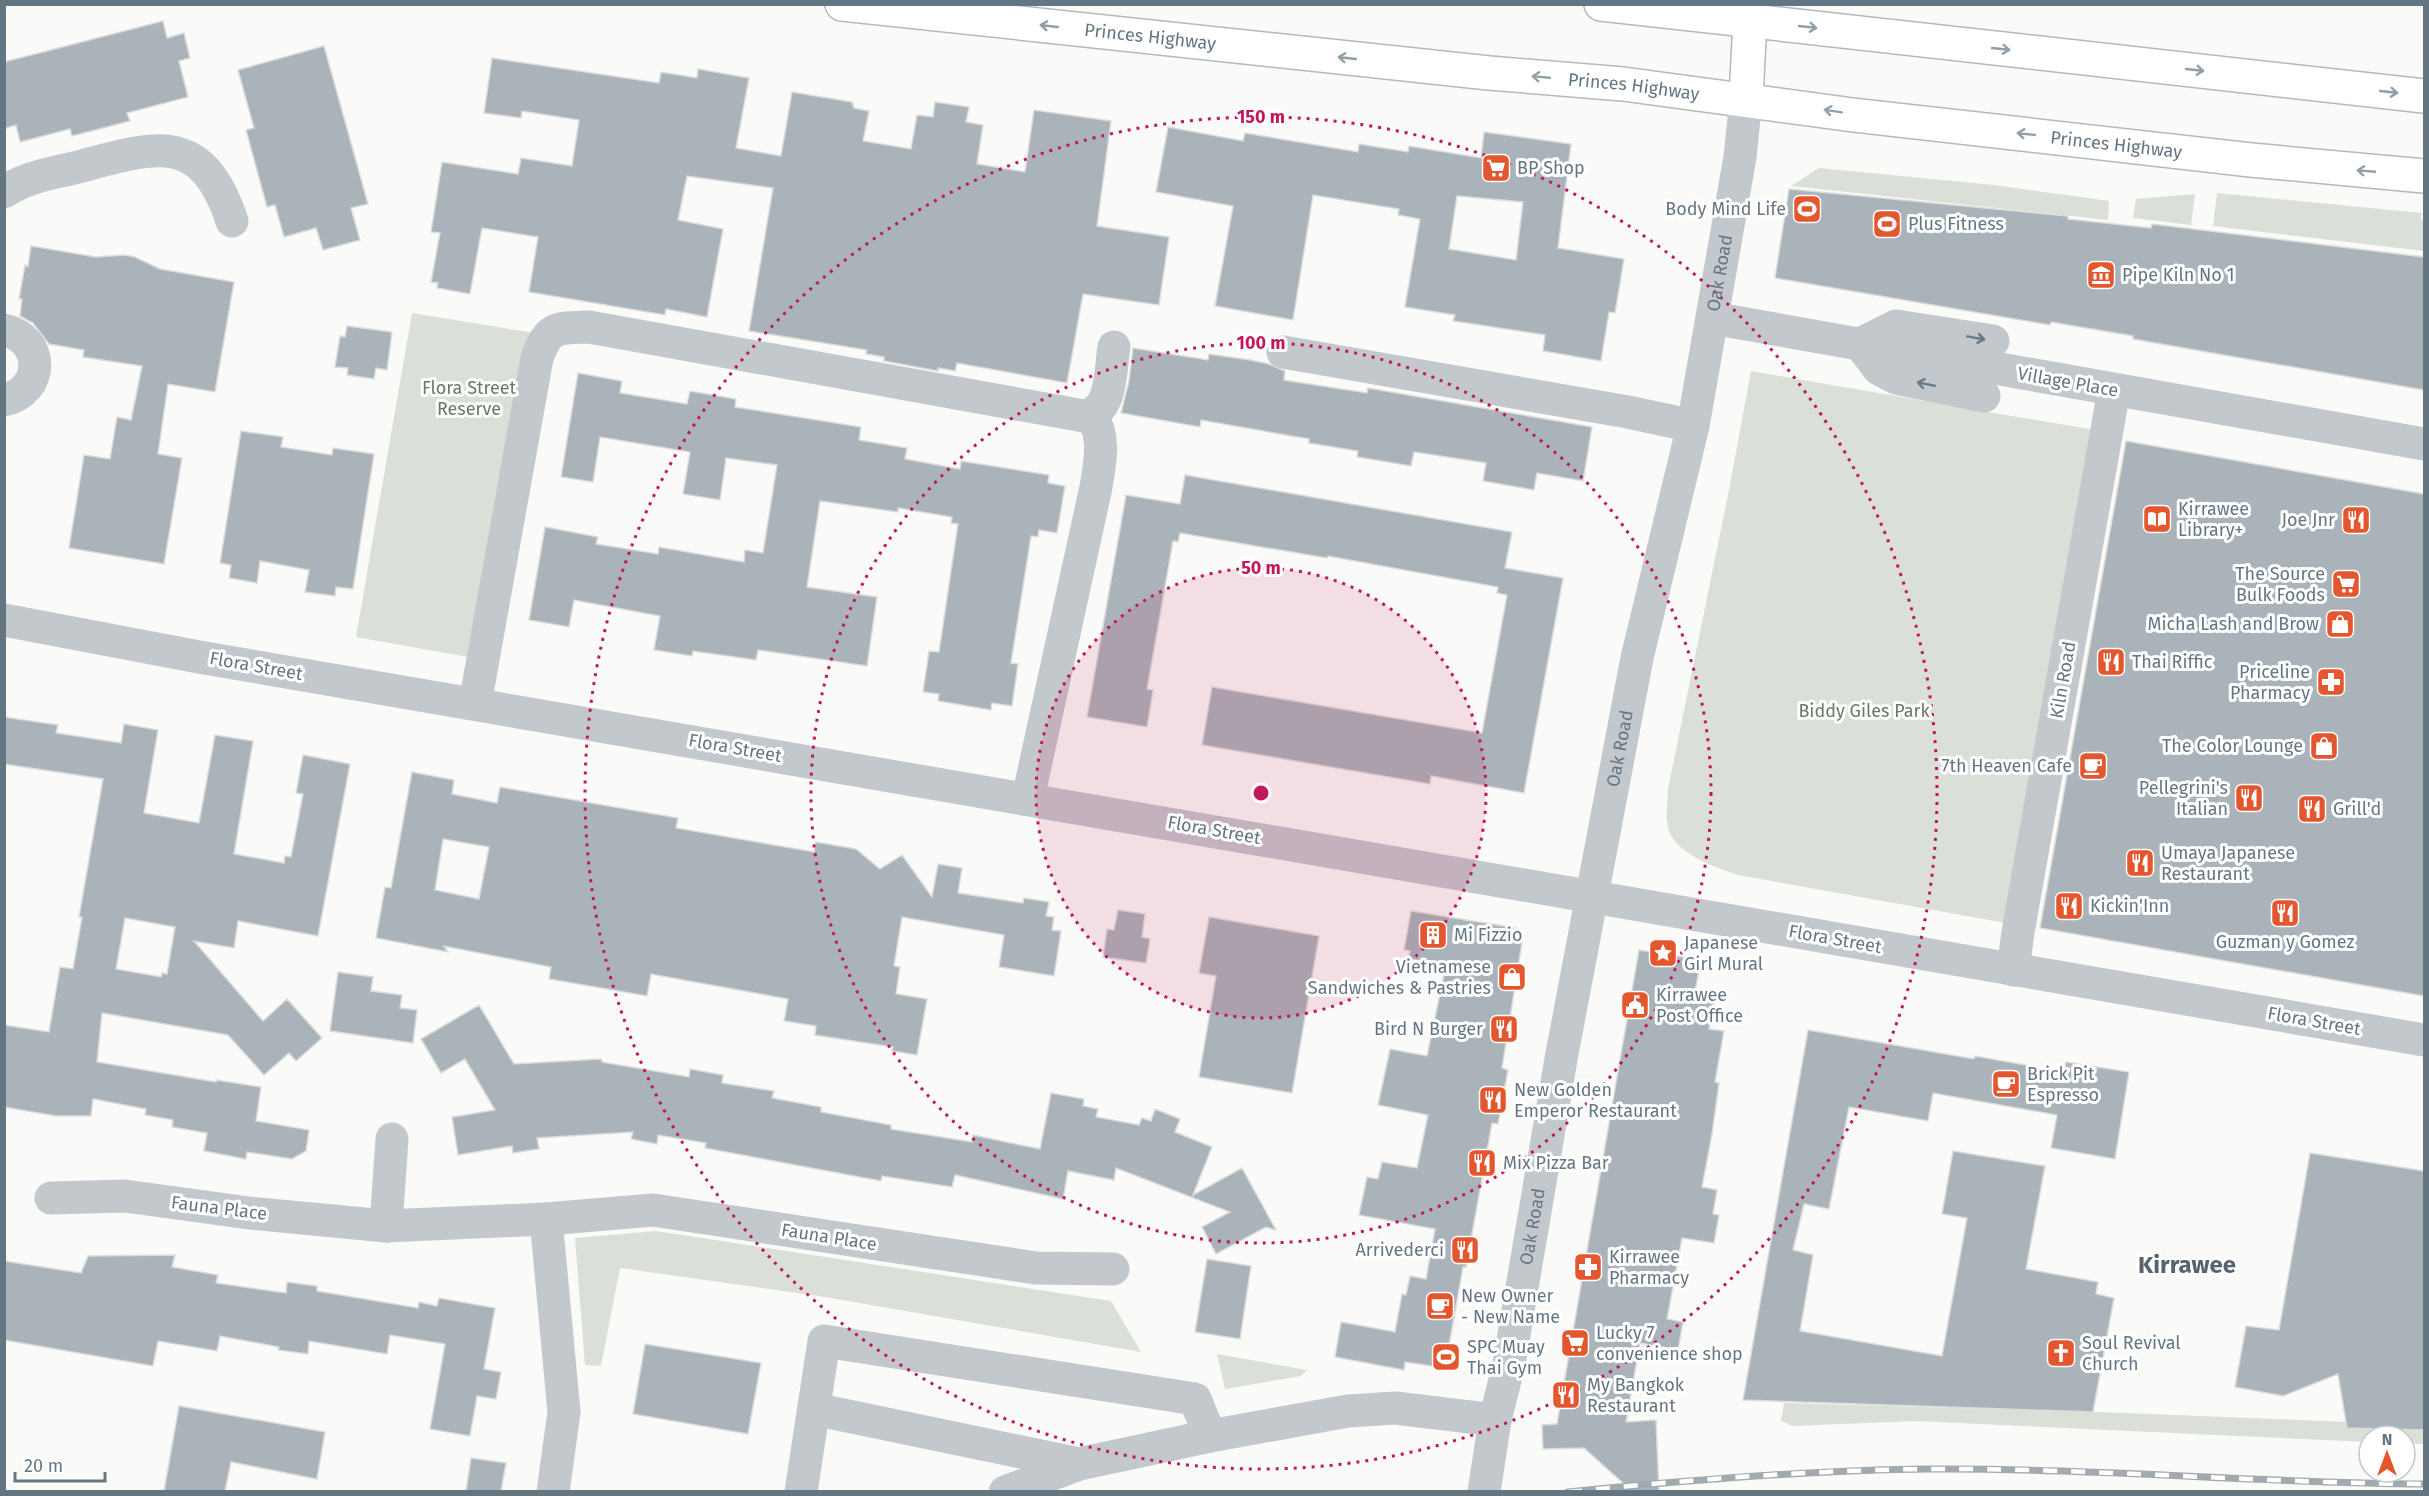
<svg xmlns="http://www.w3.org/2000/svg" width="2429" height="1496" font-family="'Fira Sans',sans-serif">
<rect width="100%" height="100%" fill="#fafaf8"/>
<path fill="#dadfd7" d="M1819,168L1994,185L2109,201L2108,220L1791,186Z
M2217,193L2422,213L2421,219L2424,220V251L2213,226Z
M2195,194L2191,225L2133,218L2136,199Z
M412,313L553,336L496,662L356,637Z
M1751,371L2094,430L2006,923L1738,875C1713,866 1670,853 1667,822C1666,812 1668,800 1668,789L1730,485Z
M656,1231L1111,1301L1141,1352L819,1296L620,1268L601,1366L585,1365L575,1238Z
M1217,1354L1307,1370L1301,1376L1225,1389Z
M1784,1403L2124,1413L2424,1425V1444L2405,1443V1436H2369V1442L1916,1421L1793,1426L1781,1421Z"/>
<path fill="#aab3b9" stroke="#dcdcda" stroke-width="1.5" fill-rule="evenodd" d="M163,21L167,38L184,33L190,58L179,61L188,97L127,113L130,121L72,136L70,129L20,142L16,125L4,129V62Z
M324,46L368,204L351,208L360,240L323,250L316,228L284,237L275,205L267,207L246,130L254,128L238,70Z
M492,58L659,83L661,72L697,78L698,69L749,78L736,148L781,156L792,92L852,102L854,108L869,111L863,141L911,149L917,115L933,117L935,102L969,107L966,122L983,125L977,164L1025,172L1034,110L1111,121L1097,226L1169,237L1159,305L1083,294L1067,383L957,363L955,371L938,368V371L884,361V357L866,354L867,350L749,331L773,188L687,176L678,220L723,229L707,317L666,309L665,315L529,292L538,237L482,228L470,294L437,288L438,283L431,282L440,233L431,232L442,162L518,174L521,158L572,166L579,120L522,111L521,118L484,113Z
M1168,127L1243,141L1245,133L1358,152L1359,144L1408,152L1409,146L1481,158L1484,132L1571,144L1558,248L1624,259L1615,313L1609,312L1601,361L1543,351L1545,335L1453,321L1455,315L1405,307L1420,219L1398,215L1399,209L1313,195L1293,320L1215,306L1233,206L1156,192ZM1457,196L1523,202L1516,260L1449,249Z
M1789,189L2068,216V219L2151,228L2152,224L2424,257V390L2133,339V336L2051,322L2050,325L1775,278Z
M31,246L96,257L124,255L135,257L160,269L234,282L215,392L168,384L158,454L182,458L164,564L69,548L84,455L110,459L117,417L131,420L142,366L83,357L84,350L49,344L33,323L20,316L22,299H19L25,265L28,266Z
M347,326L392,332L387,370L376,368L374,379L347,375L348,368L335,367L340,336L345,337Z
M1133,348L1208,360L1209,354L1250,360L1269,364L1285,371L1284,380L1367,393L1368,388L1592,427L1583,481L1537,473L1534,490L1483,481L1486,463L1414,452L1411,466L1357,457L1358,451L1309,443V439L1201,420L1200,427L1121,413L1129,381Z
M578,373L622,381L620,393L687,404L690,391L736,399L735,407L861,427L859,440L907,448L905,459L960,469L961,461L1049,475L1048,483L1065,486L1057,533L1039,530L1038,537L1031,536L1011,663L1018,664L1012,706L992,703L991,710L938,701L939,694L923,692L929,651L939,652L958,524L951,523L952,517L898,508V512L820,501L807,587L877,597L867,666L758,650L756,660L693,651L692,656L654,650L660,616L574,600L569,627L529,620L545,527L598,537L596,544L658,554L659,547L744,562L745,550L763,553L777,465L726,458L720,500L683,494L690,452L600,437L593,482L561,477Z
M241,431L283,437L281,447L332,455L333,448L374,454L353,589L336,587L335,596L305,592L309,570L260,561L257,583L229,578L231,565L220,563Z
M2126,441L2424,494V996L2040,928Z
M1185,475L1512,532L1505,568L1563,578L1524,793L1431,776L1430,784L1202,745L1212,687L1482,733L1507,595L1497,593L1498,587L1328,556L1327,558L1180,533L1178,542L1173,541L1147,689L1153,690L1147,727L1087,717L1126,495L1180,504Z
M4,717L58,725L56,733L121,743L124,724L158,730L144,813L199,823L215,735L253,741L234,854L284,863L285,856L291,857L303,794L296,793L303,755L350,764L318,936L238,921L234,948L194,941L263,1021L287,999L322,1038L296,1061L289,1053L264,1075L228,1035L102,1013L97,1062L216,1082V1080L261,1087L256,1121L309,1130L306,1151L292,1159L247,1152L246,1159L204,1151L207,1133L172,1127L173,1120L145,1115L146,1109L93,1099L91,1116H56L4,1107V1025L49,1032L60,967L73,969L82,917H79L103,779L4,764ZM125,918L175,927L167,974L162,973L161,977L116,969Z
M412,772L454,780L452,794L497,803L500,787L678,818L676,828L814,852L816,842L856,849L880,869L902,855L932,897L938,864L962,868L958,893L1023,903L1024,898L1049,902L1046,916L1054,917L1052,930L1061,931L1054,976L999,967L1004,935L902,917L894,966L900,967L896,994L927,999L917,1055L892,1051L893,1047L815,1035L816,1026L784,1021L788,999L651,974L647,996L549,979L551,967L444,946L448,952L376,938L385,887L391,888ZM443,839L489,847L479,899L435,890Z
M1118,910L1145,914L1142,937L1150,939L1146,963L1103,957L1107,929L1114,930Z
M1411,911L1516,928L1523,936L1502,1068L1508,1070L1498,1124L1492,1123L1466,1267H1463L1445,1368L1405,1362L1404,1370L1335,1357L1341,1322L1395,1332L1402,1294L1406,1295L1410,1276L1426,1279L1435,1229L1359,1215L1367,1177L1378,1179L1382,1162L1417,1168L1428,1115L1378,1105L1390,1049L1427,1056L1446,965L1408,959L1410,951L1404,950Z
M1209,917L1319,936L1292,1093L1199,1077L1216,976L1199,973Z
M1639,950L1701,960L1695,992L1715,995L1709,1029L1724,1031L1715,1082L1719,1083L1712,1134L1702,1187L1717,1190L1713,1214L1719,1215L1714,1243L1682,1238L1667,1319L1683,1322L1678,1350L1640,1343L1626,1422L1656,1420L1659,1491H1623V1483L1584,1448L1543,1449L1542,1425L1557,1424Z
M338,972L373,977L371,991L402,995L400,1008L417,1010L413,1043L330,1031Z
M479,1005L514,1064L601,1059L602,1062L689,1077L690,1069L723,1075L722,1083L774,1091L772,1098L821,1107V1112L891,1125V1129L972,1142L973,1135L1040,1149L1051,1093L1084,1099L1083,1106L1098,1109L1096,1117L1139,1125L1142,1118L1151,1121L1155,1109L1180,1119L1175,1132L1212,1147L1193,1195L1242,1168L1276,1230L1266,1227L1216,1254L1202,1227L1230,1212L1116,1168L1114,1180L1068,1171L1063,1199L955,1175L952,1187L882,1176L881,1181L705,1148L706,1143L658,1135L657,1144L631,1139L633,1132L537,1138L539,1149L513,1153L512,1146L458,1155L452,1117L495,1110L465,1059L441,1073L421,1039Z
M1808,1030L1974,1059L1975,1056L2064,1072L2066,1062L2129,1072L2115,1159L2051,1148L2057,1115L1933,1093L1928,1121L1849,1107L1829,1209L1804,1204L1793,1250L1813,1255L1800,1331L1942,1356L1967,1218L1942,1214L1953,1151L2045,1166L2026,1269L2098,1282L2096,1294L2114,1298L2093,1412L1743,1400Z
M2310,1153L2424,1171V1430L2347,1428L2338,1374L2283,1396L2235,1387L2246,1326L2279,1330Z
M175,1255L172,1267L218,1275L216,1283L286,1293L287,1282L317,1286V1291L418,1308L419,1302L437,1306L439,1298L495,1308L484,1369L501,1372L496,1399L477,1396L470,1436L430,1429L445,1344L390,1335L387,1354L309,1341L308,1354L278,1350L279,1347L220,1336L217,1351L158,1341L153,1366L4,1340V1261L81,1273L88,1256Z
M1207,1259L1251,1266L1240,1339L1195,1332Z
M645,1344L761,1363L748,1434L633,1414Z
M179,1406L325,1432L317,1479L231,1462L225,1491H164Z
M471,1458L506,1463L501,1491H466Z"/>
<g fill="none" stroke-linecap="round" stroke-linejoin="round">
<g stroke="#b4b9bd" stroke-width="36">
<g id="highway">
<path id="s2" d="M842,4L1489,73L1623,84L1853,115L2251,160L2424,176"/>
<path d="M1601,4L2424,96"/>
<path d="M1746,99L1750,20"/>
</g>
</g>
<g stroke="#c3c8cc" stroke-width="33">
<path d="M4,192C27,176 56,173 82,166C157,146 202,131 232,221"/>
<path d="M1712,318L2424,444"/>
<path d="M4,330C45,339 45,391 4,400"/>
<path d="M1283,352L1628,412L1693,426"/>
<path d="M1984,396L1896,378L1879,369L1860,344L1896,326L1993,341"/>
<path d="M4,620L199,657L2424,1040"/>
<path d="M475,704L537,358C549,325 557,328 589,327L1084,416C1113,412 1110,370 1114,347"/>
<path d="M1028,798L1096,487C1100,462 1106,437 1091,415"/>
<path d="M2013,970L2018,932L2114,390"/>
<path d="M51,1198L125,1196L249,1213L386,1226L546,1219L653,1210L1036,1268L1113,1269"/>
<path d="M546,1219L564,1412L553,1492"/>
<path d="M386,1226L392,1139"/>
<path d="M814,1409L1079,1464"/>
<path d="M801,1492L824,1341L1195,1399L1210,1436"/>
<path d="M1005,1492L1079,1464L1210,1436L1348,1411L1395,1408L1495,1420"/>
<path id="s1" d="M1484,1492L1495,1420L1509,1364L1561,1059L1637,658L1693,426L1740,157L1746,99"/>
</g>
<use href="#highway" stroke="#fff" stroke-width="33"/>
<g stroke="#a2aab0" stroke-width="7">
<path id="rail" d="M1568,1492C1688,1480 1809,1470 1930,1469C2095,1468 2260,1483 2424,1484"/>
</g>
<use href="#rail" stroke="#fff" stroke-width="4.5" stroke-dasharray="14" stroke-linecap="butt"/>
</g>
<defs><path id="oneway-shaft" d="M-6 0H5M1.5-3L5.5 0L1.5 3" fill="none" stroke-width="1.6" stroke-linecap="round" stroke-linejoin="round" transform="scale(1.5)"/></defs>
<g stroke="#939fa8">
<use href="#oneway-shaft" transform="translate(1049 26) rotate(-174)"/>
<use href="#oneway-shaft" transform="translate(1808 27) rotate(6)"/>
<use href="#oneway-shaft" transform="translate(2001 49) rotate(6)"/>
<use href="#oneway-shaft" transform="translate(1347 58) rotate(-174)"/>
<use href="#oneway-shaft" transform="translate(2195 70) rotate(6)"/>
<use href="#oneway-shaft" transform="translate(1541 77) rotate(-175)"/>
<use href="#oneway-shaft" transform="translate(2389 92) rotate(6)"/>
<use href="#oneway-shaft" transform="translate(1833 111) rotate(-171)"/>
<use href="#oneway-shaft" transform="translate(2026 134) rotate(-174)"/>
<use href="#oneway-shaft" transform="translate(2366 171) rotate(-175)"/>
</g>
<g stroke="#6a7a87">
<use href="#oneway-shaft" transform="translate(1976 338) rotate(10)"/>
<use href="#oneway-shaft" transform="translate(1926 384) rotate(-169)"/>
</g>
<circle cx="1261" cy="793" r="225" fill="#c2185b" fill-opacity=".12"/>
<g fill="none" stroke="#c2185b" stroke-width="3" stroke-dasharray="3 6">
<circle cx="1261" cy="793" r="225"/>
<circle cx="1261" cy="793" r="450"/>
<circle cx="1261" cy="793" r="676"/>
</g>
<defs>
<g id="supermarket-square" transform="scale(1.5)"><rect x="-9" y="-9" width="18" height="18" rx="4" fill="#e4572e" stroke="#fff"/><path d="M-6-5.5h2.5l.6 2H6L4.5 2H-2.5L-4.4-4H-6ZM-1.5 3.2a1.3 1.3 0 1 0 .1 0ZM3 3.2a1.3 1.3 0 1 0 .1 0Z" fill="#fff"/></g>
<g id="stadium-square" transform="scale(1.5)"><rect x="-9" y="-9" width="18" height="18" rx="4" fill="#e4572e" stroke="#fff"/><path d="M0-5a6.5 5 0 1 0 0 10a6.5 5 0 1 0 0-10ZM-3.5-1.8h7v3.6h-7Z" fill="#fff"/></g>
<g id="museum-square" transform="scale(1.5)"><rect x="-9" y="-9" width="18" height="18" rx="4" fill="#e4572e" stroke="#fff"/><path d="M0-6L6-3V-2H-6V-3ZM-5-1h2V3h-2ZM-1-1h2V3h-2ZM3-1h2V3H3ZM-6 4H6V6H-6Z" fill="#fff"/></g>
<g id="library-square" transform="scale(1.5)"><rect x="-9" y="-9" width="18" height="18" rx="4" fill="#e4572e" stroke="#fff"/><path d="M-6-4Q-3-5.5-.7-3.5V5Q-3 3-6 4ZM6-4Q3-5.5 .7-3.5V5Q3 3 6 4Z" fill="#fff"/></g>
<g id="restaurant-square" transform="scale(1.5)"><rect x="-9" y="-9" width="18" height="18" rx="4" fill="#e4572e" stroke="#fff"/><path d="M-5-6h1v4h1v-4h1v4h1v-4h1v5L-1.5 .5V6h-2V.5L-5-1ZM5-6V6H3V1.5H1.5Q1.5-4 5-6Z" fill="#fff"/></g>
<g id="shop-square" transform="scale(1.5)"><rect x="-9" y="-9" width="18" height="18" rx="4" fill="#e4572e" stroke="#fff"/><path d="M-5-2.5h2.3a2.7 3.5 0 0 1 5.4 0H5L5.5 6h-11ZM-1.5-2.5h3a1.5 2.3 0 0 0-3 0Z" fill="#fff"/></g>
<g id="pharmacy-square" transform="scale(1.5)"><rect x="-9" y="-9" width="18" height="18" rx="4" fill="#e4572e" stroke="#fff"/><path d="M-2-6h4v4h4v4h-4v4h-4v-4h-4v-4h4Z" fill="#fff"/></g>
<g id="cafe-square" transform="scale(1.5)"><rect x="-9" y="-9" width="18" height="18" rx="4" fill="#e4572e" stroke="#fff"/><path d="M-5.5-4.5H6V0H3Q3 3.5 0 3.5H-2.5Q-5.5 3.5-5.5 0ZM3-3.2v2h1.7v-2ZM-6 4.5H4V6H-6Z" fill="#fff"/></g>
<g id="building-square" transform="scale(1.5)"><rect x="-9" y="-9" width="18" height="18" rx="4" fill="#e4572e" stroke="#fff"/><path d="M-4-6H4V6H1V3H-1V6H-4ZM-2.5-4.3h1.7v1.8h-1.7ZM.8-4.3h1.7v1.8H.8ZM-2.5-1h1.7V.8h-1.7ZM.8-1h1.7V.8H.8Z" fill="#fff"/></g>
<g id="sight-square" transform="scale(1.5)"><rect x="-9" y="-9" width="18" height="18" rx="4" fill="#e4572e" stroke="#fff"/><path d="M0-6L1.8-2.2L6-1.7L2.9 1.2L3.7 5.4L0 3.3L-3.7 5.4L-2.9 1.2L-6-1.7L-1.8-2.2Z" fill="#fff"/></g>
<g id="civic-square" transform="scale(1.5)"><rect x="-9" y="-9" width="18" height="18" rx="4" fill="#e4572e" stroke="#fff"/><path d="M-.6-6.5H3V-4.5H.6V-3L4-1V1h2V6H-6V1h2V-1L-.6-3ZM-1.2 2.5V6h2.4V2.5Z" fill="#fff"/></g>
<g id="church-square" transform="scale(1.5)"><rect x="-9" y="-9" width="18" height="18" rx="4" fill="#e4572e" stroke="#fff"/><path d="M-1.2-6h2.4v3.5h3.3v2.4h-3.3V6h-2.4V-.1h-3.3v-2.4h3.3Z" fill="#fff"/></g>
</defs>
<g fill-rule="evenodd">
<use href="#supermarket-square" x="1496" y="168"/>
<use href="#stadium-square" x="1807" y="209"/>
<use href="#stadium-square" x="1887" y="224"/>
<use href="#museum-square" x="2101" y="275"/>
<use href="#library-square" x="2157" y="519"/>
<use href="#restaurant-square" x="2356" y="520"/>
<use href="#supermarket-square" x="2346" y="584"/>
<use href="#shop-square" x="2340" y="624"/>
<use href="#restaurant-square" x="2111" y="662"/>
<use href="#pharmacy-square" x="2331" y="682"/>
<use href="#shop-square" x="2324" y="746"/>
<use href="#cafe-square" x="2093" y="766"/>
<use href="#restaurant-square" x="2249" y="798"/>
<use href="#restaurant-square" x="2312" y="809"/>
<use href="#restaurant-square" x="2140" y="863"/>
<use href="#restaurant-square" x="2069" y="906"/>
<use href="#restaurant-square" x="2285" y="913"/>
<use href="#building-square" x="1433" y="935"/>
<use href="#sight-square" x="1663" y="953"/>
<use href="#shop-square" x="1512" y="977"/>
<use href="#civic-square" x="1635" y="1005"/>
<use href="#restaurant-square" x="1504" y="1029"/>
<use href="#cafe-square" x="2006" y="1084"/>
<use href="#restaurant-square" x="1493" y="1100"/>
<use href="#restaurant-square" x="1482" y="1163"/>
<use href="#restaurant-square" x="1465" y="1250"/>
<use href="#pharmacy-square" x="1588" y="1267"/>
<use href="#cafe-square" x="1440" y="1306"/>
<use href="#supermarket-square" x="1575" y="1343"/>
<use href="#church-square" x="2061" y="1353"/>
<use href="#stadium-square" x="1446" y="1357"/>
<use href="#restaurant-square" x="1566" y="1395"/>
</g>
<g text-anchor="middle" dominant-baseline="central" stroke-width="6" stroke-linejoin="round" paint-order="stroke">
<g font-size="18" fill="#657683" stroke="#fff">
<text stroke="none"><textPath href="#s2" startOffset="310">Princes Highway</textPath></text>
<text stroke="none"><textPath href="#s2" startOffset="796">Princes Highway</textPath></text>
<text stroke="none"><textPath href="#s2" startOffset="1282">Princes Highway</textPath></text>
<text stroke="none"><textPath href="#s1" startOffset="1242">Oak Road</textPath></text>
<text transform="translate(2068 382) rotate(10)">Village Place</text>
<text transform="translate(256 666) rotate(10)">Flora Street</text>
<text transform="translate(2063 680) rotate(-80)">Kiln Road</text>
<text transform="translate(735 748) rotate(10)">Flora Street</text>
<text stroke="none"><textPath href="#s1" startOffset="756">Oak Road</textPath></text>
<text transform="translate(1214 830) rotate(10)">Flora Street</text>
<text transform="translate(1835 939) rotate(10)">Flora Street</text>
<text transform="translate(2314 1021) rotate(10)">Flora Street</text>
<text transform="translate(219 1208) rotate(7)">Fauna Place</text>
<text stroke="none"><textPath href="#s1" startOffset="270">Oak Road</textPath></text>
<text transform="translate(829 1237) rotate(9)">Fauna Place</text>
</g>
<g font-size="18" fill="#657683" stroke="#fff" text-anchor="start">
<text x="1517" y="168">BP Shop</text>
<text x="1786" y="209" text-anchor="end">Body Mind Life</text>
<text x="1908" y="224">Plus Fitness</text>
<text x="2122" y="275">Pipe Kiln No 1</text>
<text x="2178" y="509">Kirrawee<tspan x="2178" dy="21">Library+</tspan></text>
<text x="2335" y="520" text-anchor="end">Joe Jnr</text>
<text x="2325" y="574" text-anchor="end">The Source<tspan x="2325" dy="21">Bulk Foods</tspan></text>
<text x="2319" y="624" text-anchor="end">Micha Lash and Brow</text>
<text x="2132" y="662">Thai Riffic</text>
<text x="2310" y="672" text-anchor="end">Priceline<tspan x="2310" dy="21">Pharmacy</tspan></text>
<text x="2303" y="746" text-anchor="end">The Color Lounge</text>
<text x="2072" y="766" text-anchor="end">7th Heaven Cafe</text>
<text x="2228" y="788" text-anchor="end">Pellegrini's<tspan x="2228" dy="21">Italian</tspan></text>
<text x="2333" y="809">Grill'd</text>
<text x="2161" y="853">Umaya Japanese<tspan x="2161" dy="21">Restaurant</tspan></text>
<text x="2090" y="906">Kickin'Inn</text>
<text x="1454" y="935">Mi Fizzio</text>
<text x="2285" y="942" text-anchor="middle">Guzman y Gomez</text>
<text x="1684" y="943">Japanese<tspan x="1684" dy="21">Girl Mural</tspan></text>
<text x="1491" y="967" text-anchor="end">Vietnamese<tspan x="1491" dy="21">Sandwiches &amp; Pastries</tspan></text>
<text x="1656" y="995">Kirrawee<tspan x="1656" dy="21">Post Office</tspan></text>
<text x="1483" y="1029" text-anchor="end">Bird N Burger</text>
<text x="2027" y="1074">Brick Pit<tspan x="2027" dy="21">Espresso</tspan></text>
<text x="1514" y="1090">New Golden<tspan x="1514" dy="21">Emperor Restaurant</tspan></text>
<text x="1503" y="1163">Mix Pizza Bar</text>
<text x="1444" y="1250" text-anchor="end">Arrivederci</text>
<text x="1609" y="1257">Kirrawee<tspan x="1609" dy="21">Pharmacy</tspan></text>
<text x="1461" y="1296">New Owner<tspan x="1461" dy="21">- New Name</tspan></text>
<text x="1596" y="1333">Lucky 7<tspan x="1596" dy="21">convenience shop</tspan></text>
<text x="2082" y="1343">Soul Revival<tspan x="2082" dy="21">Church</tspan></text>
<text x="1467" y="1347">SPC Muay<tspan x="1467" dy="21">Thai Gym</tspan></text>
<text x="1587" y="1385">My Bangkok<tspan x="1587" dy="21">Restaurant</tspan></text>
</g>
<g font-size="18" fill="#687a64" stroke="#fff">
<text x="469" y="388">Flora Street<tspan x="469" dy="21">Reserve</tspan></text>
<text x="1864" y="711">Biddy Giles Park</text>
</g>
<g font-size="24" font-weight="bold" fill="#57646e" stroke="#fff">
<text x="2187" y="1265">Kirrawee</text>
</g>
</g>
<circle cx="1261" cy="793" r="9" fill="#c2185b" stroke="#fff" stroke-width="3"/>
<g font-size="18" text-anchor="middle" font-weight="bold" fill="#c2185b" stroke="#fff" stroke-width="6" stroke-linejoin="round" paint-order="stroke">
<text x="1261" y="123">150 m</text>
<text x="1261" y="349">100 m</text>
<text x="1261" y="574">50 m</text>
</g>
<rect width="2429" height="1496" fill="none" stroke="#657683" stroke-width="12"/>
<g transform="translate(2387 1454)"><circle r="28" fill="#ffffff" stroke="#c1c8cd" stroke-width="1.5"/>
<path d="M0-4.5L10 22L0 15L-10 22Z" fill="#e4572e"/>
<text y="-9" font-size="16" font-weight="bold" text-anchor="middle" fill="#657683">N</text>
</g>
<path d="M15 1472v9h90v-9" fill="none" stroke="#657683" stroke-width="3"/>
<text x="24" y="1472" font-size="18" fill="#657683" stroke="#ffffff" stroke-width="4.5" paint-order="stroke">20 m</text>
</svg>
